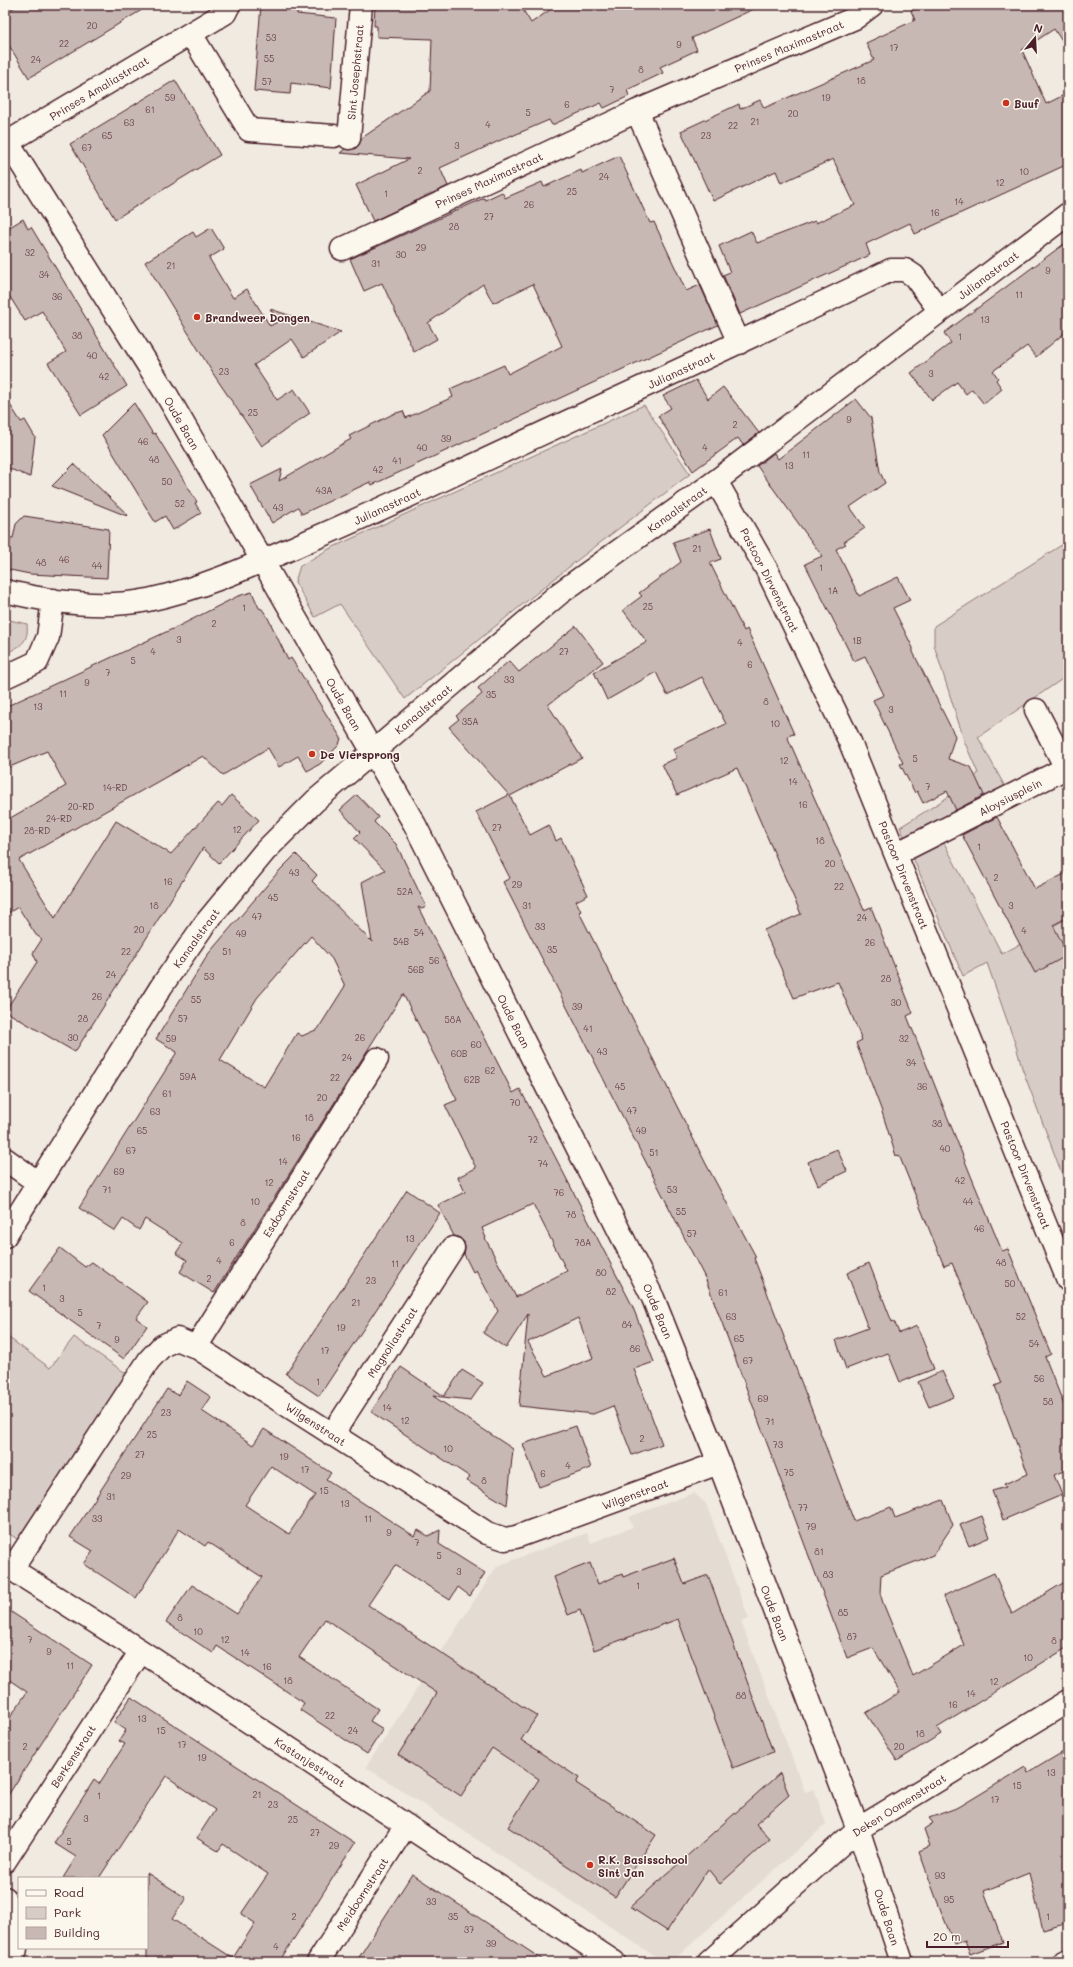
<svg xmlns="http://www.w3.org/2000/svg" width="1073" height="1967" font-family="Mali,sans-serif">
<rect width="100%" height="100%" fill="#f0eae0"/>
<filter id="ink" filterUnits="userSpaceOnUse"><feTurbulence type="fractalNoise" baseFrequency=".025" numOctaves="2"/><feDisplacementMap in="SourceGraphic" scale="8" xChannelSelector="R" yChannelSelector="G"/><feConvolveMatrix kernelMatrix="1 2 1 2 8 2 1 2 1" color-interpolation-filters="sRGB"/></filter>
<g filter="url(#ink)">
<path fill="#e4dbd2" d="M694,1493L706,1504L749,1619L741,1622L805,1792L814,1789L826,1824L671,1962H664L366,1767L497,1566L587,1533L591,1543L633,1527L629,1517Z"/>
<path fill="#d8ccc6" stroke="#917678" d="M644,405L690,474L579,559L405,699L340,604L315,617L295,582L300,566L329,549Z
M1068,541V675L978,737L1010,796L941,837L1002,954L1068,918V1190L1022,1068L1016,1046L987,963L963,976L900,827C913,819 975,782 978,773L965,743L934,645V626Z
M5,619L27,624C29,643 20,646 5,654Z
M5,1335L50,1368L74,1337L127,1374L25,1531L17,1539L5,1531Z"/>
<path fill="#c8b8b3" stroke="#4a1f2b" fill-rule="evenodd" d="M18,5H150L29,78L5,39V13Z
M261,5H297V14L336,18L331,88L291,83L290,94L254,91Z
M375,5H520L531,23L557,5H762L692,38L697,50L660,67L663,73L627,90L629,96L604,108L601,103L552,125L549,120L512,136V135L440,168L448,186L373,221L356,185L409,159L340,153L345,149H355L359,145L362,138L430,91L432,39L377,37V26H374Z
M925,5H1068V50L1054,29L1022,50L1046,104L1068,93V164L915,234L910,223L866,244L870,255L740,314L723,275L730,272L719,246L751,231L757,243L815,221L816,223L855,205L833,159L781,183L776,171L713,201L681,131L739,104L740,109L760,100L764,108L874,60L866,43L915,20L911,11Z
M175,80L220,155L115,219L70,144Z
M619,156L650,223L654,222L686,291L700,285L718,325L372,485L370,482L302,514L298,507L272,523L250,485L282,469L279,481L351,439L349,436L393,414L403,411L406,418L453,397L450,389L504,365L508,374L562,346L533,284L493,303L483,284L428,323L437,339L414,352L382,283L364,291L350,259L484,198L485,200L502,192L505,198L542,182L544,187L581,170L582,173Z
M23,219L28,229L31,227L127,386L81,415L48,363L66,352L42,311L25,321L5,289V230Z
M211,228L224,249L209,258L233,298L247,289L270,326L279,321L270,309L341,332L304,357L292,339L254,365L277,400L294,389L310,413L262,446L214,375L145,262L193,232L196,237Z
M1068,241V330L1036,357L1027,346L993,371L998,378L996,380L1002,389L984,404L972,389L966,394L957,382L932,400L911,373L951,343L944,333Z
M696,380L708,399L723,387L759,433L743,445L738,438L693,471L658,416L671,408L663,396Z
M5,397L21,422L25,420L35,437L30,477L5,467Z
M856,399L871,418L880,472L885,483L850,507L865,528L844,542L846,544L836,549L859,596L898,577L910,600L893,608L913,648V652L955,736L948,759L971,767L984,795L956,810L947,791L923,803L917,791L915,793L900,764L903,763L873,700L884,695L865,656L854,661L805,564L822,556L757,466L774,453L778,459Z
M134,403L153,434L155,433L197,502L195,503L201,513L173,530L165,516L155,522L102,435Z
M74,464L128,515L127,516L52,486Z
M24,516L109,529L107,578L30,574L5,569V537L13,538L16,524Z
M710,529L721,559L710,563L744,631L747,629L794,734L787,736L864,910L871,907L913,1013L907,1016L971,1176L1002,1251L1008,1249L1051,1354L1045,1357L1068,1415V1469L1054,1475L1062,1495L1003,1520L992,1491L1006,1487L1004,1484L1028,1474L995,1386L1002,1383L952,1263L944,1266L899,1155L896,1156L881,1109L856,1043L862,1040L838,982L794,998L764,930L801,914L737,768L677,795L662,764L677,758L673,749L726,724L702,677L667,695L656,672L607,700L594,672L647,642L623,610L642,596L639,593L681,562L673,542Z
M252,592L259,608L262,609L268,618L288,660L291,658L298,669L341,738L339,745L320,764L307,771L298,756L279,767L268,748L223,775L203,756L19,860L55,918L116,821L171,854L218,803L222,806L231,795L259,820L219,863L203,848L75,1052L5,1011L37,962L33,953L42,939L36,935L18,907L5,915V821L66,786L47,751L5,769V707L181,625L238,596Z
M576,626L603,662L548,705L582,758L510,796L530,835L549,825L556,841L561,838L588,895L576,901L581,911L579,912L706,1164L756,1257L754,1258L854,1521L891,1507L895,1518L943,1500L953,1525L933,1555L881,1575L880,1593L883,1603L913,1676L964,1645L943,1596L994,1573L1012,1614L1068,1580V1647L937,1728L941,1734L897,1761L866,1713L900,1692L873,1648L847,1658L706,1280L503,882L510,878L476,812L509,795L449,727L459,719L456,716L482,694L478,688L509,661L519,672Z
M357,795L378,817L374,822L396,844L425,904L426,907L422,909L418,907L513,1093L520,1089L632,1305L654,1362L634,1369L662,1444L632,1455L613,1406L593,1414L519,1406L528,1314L506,1348L483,1333L498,1311L476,1270L473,1272L464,1254L465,1248L464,1242L459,1237L454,1236L438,1205L465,1192L458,1177L476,1168L445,1105L457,1100L403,994L214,1293L180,1272L187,1260L176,1253L183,1243L145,1219L139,1230L123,1219L115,1231L79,1208L177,1052L156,1039L209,953L279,871L296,854L317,875L312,881L372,942L362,882L385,870L354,838L360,832L340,810ZM311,936L332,959L345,986L318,1029L302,1036L297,1033L264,1087L220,1060L257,998ZM533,1204L567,1271L516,1297L485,1238H486L482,1228ZM578,1318L593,1358L547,1376L528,1342Z
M997,817L1035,889L1068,872V917L1053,925L1068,955L1035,973L962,835Z
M837,1149L847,1171L818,1185L808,1162Z
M407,1190L440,1213L319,1396L286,1374Z
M60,1248L85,1267L92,1262L148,1302L136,1318L147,1326L124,1359L29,1291Z
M869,1263L892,1322L894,1321L899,1333L917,1326L934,1369L900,1382L888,1353L846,1369L836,1340L868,1328L847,1273Z
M401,1367L444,1396L462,1370L483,1383L471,1400L433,1396L513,1449L507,1505L467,1481L470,1477L371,1412Z
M942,1371L954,1397L929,1407L918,1382Z
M187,1381L211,1397L202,1411L253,1445L264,1429L331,1473L326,1479L414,1536L418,1530L428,1536L440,1530L439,1544L485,1573L470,1596L458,1587L450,1600L395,1565L368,1605L537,1716L521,1740L579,1778L576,1783L656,1835L615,1897L508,1827L539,1779L492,1748L461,1796L398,1755L437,1693L325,1619L299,1657L378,1709L370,1721L383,1729L367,1754L300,1710L304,1703L280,1687L217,1646L213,1653L166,1622L192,1585L237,1614L262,1577L208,1542L205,1546L179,1529L136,1598L84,1564L93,1551L70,1537L167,1389L178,1395ZM271,1466L315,1495L289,1534L245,1505Z
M576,1426L591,1468L539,1487L523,1444Z
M982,1516L990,1537L969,1546L960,1525Z
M674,1558L684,1584L708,1575L773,1752L733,1768L678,1619L594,1650L580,1610L568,1615L554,1577L590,1563L598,1584L622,1574L623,1577Z
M5,1608L92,1665L5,1800V1725L27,1692L5,1677Z
M131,1697L355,1843L279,1962H147V1873L186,1898L172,1919L233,1958L255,1923L241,1914L268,1874L223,1844L218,1851L197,1838L215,1810L166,1776L99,1878H63L76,1857L54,1843L94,1780L99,1784L125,1744L119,1741L126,1730L114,1722Z
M1068,1749V1923L1043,1930L1029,1873L984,1891L1003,1942L970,1954L965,1940L954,1944L936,1898L919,1851L930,1846L924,1829L933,1823L929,1818L959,1807L1025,1767L1028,1773Z
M780,1773L789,1795L756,1824L770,1839L720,1884L708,1869L667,1931L630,1907Z
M412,1874L493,1927L546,1962H356Z"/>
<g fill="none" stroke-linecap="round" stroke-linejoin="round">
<g stroke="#4a1f2b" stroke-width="25">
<path id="minor" d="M191,34L249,130L334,136
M637,111L739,343
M5,138L165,392L415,825L653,1298L719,1463L858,1829L902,1962
M349,138L361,5
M8,142L225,13L229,5
M342,249L637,111L855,18L872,5
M716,481L767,570L850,742L1068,1280
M5,591C50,602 103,609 148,600C200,589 249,567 297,546C350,523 403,499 455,474C600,406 747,340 891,270H905L914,276L940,311
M5,677L37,662L48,637L53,600
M896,854L1066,768L1036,710
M5,1159L37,1182
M5,1236L161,987L204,925L265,851L315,801L560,593L716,481L1068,214
M196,1347L377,1059
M332,1435L453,1248
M5,1565L141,1651L614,1962
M12,1569L149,1360L162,1346L177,1339L196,1347L487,1533L505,1539L516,1537L719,1463
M5,1861L141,1651
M5,1898C16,1918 21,1941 12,1962
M318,1962L406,1825
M709,1962L858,1829L1068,1701
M1064,1962L1068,1961"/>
</g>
<use href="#minor" stroke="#fbf7ec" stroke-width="22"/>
</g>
</g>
<g fill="#c8321e" stroke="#fbf7ec" stroke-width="1.5">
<circle cx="1006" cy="103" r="4"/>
<circle cx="197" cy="317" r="4"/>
<circle cx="312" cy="754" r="4"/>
<circle cx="590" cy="1865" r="4"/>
</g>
<g text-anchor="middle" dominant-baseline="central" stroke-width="3" stroke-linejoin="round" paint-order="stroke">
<g font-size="9" fill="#6a454d">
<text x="92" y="25">20</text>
<text x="271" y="37">53</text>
<text x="64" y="43">22</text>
<text x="679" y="44">9</text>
<text x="894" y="47">17</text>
<text x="269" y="58">55</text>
<text x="36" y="59">24</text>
<text x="641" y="69">8</text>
<text x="861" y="80">18</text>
<text x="267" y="81">57</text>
<text x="612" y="89">7</text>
<text x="170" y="97">59</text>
<text x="826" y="97">19</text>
<text x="567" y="104">6</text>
<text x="150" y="109">61</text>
<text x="528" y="112">5</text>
<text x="793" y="113">20</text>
<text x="755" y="121">21</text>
<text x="129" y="122">63</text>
<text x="488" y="124">4</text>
<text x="733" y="125">22</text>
<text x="107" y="135">65</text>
<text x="706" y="135">23</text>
<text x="457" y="145">3</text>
<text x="87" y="147">67</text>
<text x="420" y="170">2</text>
<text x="1024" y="171">10</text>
<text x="604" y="176">24</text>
<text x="1000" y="182">12</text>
<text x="572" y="191">25</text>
<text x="386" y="193">1</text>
<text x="959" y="201">14</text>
<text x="529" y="204">26</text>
<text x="935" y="212">16</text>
<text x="489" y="216">27</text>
<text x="454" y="226">28</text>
<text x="421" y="247">29</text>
<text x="30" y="252">32</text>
<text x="401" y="254">30</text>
<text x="376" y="263">31</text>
<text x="171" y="265">21</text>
<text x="1048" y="270">9</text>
<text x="44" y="274">34</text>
<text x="1019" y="294">11</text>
<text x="57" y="296">36</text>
<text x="985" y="319">13</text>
<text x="77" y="335">38</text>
<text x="960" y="336">1</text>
<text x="92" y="355">40</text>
<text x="224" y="371">23</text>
<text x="931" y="373">3</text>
<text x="104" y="376">42</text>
<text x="253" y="412">25</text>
<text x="849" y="419">9</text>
<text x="735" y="424">2</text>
<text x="446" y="438">39</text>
<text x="143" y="441">46</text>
<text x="422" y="447">40</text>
<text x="705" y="447">4</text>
<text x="806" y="454">11</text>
<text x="154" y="459">48</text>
<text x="397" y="460">41</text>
<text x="789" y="465">13</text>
<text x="378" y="469">42</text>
<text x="167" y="481">50</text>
<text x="324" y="490">43A</text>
<text x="180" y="503">52</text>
<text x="278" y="507">43</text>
<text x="697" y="548">21</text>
<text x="64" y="559">46</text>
<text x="41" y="562">48</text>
<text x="97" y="565">44</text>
<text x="821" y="567">1</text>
<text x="833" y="590">1A</text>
<text x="648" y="606">25</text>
<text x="244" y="607">1</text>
<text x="214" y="623">2</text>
<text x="179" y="639">3</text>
<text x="857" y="640">1B</text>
<text x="740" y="642">4</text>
<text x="153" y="651">4</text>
<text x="564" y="651">27</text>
<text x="133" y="660">5</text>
<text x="750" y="664">6</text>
<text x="108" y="672">7</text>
<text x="509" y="679">33</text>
<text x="87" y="682">9</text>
<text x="63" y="693">11</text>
<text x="491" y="694">35</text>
<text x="766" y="701">8</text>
<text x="38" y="706">13</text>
<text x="891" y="709">3</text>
<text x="470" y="721">35A</text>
<text x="775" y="723">10</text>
<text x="915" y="758">5</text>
<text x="784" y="760">12</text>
<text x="793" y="781">14</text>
<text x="928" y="786">7</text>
<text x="115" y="787">14-RD</text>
<text x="803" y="804">16</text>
<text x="81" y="806">20-RD</text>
<text x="59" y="818">24-RD</text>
<text x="497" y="827">27</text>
<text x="237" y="829">12</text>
<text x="37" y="830">28-RD</text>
<text x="820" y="840">18</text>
<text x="979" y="846">1</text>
<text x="830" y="863">20</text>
<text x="294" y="872">43</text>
<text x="996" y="877">2</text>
<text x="168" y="881">16</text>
<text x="517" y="884">29</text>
<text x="839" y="886">22</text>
<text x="405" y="891">52A</text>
<text x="273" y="897">45</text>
<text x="154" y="905">18</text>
<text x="527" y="905">31</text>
<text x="1011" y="905">3</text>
<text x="257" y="916">47</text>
<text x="862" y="917">24</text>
<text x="540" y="926">33</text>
<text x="139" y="929">20</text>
<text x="1024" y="930">4</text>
<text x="419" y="932">54</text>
<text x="241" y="933">49</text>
<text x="401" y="941">54B</text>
<text x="870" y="942">26</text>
<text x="552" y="949">35</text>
<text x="126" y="951">22</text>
<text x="227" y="951">51</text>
<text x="434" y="960">56</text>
<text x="416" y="969">56B</text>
<text x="111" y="974">24</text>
<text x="209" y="976">53</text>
<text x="886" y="978">28</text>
<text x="97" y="996">26</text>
<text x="196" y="999">55</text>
<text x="896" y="1002">30</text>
<text x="577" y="1006">39</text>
<text x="83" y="1018">28</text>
<text x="183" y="1018">57</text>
<text x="453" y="1019">58A</text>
<text x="588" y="1028">41</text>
<text x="73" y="1037">30</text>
<text x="360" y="1037">26</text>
<text x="171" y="1038">59</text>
<text x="904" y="1038">32</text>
<text x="476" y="1044">60</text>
<text x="602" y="1051">43</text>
<text x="459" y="1053">60B</text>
<text x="347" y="1057">24</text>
<text x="911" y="1062">34</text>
<text x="490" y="1070">62</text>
<text x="188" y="1076">59A</text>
<text x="335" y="1077">22</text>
<text x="472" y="1079">62B</text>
<text x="620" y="1086">45</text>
<text x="922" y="1086">36</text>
<text x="167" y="1093">61</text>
<text x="322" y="1097">20</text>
<text x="515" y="1102">70</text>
<text x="632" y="1110">47</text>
<text x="155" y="1111">63</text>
<text x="309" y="1117">18</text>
<text x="937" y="1123">38</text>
<text x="142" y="1130">65</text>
<text x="641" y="1130">49</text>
<text x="296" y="1137">16</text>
<text x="533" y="1139">72</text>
<text x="945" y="1148">40</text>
<text x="131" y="1150">67</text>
<text x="654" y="1152">51</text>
<text x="283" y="1161">14</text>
<text x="543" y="1163">74</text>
<text x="119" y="1171">69</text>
<text x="960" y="1180">42</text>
<text x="269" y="1182">12</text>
<text x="107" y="1189">71</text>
<text x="672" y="1189">53</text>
<text x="559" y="1192">76</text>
<text x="255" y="1201">10</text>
<text x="968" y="1201">44</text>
<text x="681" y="1211">55</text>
<text x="571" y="1214">78</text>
<text x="243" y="1222">8</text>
<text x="979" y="1228">46</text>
<text x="692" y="1233">57</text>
<text x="410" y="1238">13</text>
<text x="232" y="1242">6</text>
<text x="583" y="1242">78A</text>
<text x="219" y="1260">4</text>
<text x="1001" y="1262">48</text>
<text x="395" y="1263">11</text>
<text x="601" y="1272">80</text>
<text x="209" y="1278">2</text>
<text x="371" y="1280">23</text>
<text x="1010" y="1283">50</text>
<text x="44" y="1287">1</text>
<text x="611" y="1291">82</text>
<text x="723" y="1292">61</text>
<text x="62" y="1298">3</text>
<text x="356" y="1302">21</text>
<text x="80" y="1312">5</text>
<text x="731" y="1316">63</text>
<text x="1021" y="1316">52</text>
<text x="627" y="1324">84</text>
<text x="99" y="1325">7</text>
<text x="341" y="1327">19</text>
<text x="739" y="1338">65</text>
<text x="117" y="1339">9</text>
<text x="1034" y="1343">54</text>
<text x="635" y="1348">86</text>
<text x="325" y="1350">17</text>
<text x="748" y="1360">67</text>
<text x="1039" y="1378">56</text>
<text x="318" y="1381">1</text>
<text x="763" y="1398">69</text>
<text x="1048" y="1401">58</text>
<text x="387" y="1407">14</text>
<text x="166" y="1412">23</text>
<text x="405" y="1420">12</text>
<text x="770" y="1421">71</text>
<text x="152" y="1434">25</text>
<text x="642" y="1438">2</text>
<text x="778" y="1444">73</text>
<text x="448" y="1448">10</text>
<text x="140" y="1454">27</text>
<text x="284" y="1456">19</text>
<text x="568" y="1465">4</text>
<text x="305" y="1469">17</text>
<text x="789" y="1472">75</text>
<text x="543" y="1473">6</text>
<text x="126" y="1475">29</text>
<text x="484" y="1480">8</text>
<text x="324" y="1490">15</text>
<text x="111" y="1496">31</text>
<text x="345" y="1503">13</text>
<text x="803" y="1507">77</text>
<text x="97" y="1518">33</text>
<text x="368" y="1518">11</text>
<text x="811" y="1526">79</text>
<text x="389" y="1532">9</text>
<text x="417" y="1542">7</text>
<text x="819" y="1551">81</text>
<text x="439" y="1555">5</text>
<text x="459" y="1571">3</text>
<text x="828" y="1574">83</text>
<text x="638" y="1585">1</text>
<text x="843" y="1612">85</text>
<text x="180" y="1617">8</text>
<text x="198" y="1631">10</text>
<text x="852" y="1636">87</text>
<text x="30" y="1639">7</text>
<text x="225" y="1639">12</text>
<text x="1054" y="1640">8</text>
<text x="49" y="1651">9</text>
<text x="245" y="1652">14</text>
<text x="1028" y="1657">10</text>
<text x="70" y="1665">11</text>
<text x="267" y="1666">16</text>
<text x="288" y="1680">18</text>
<text x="994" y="1681">12</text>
<text x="971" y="1693">14</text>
<text x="741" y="1695">88</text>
<text x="953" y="1704">16</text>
<text x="330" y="1715">22</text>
<text x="142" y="1718">13</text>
<text x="161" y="1730">15</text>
<text x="353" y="1730">24</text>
<text x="920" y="1733">18</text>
<text x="182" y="1744">17</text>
<text x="25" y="1746">2</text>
<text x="899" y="1746">20</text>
<text x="202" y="1757">19</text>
<text x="1051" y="1772">13</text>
<text x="1017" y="1785">15</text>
<text x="257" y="1794">21</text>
<text x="99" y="1795">1</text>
<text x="995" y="1799">17</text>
<text x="273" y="1804">23</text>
<text x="86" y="1818">3</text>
<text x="293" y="1819">25</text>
<text x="315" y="1832">27</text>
<text x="69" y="1841">5</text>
<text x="334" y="1845">29</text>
<text x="940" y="1875">93</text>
<text x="949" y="1899">95</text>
<text x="431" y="1901">33</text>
<text x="294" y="1916">2</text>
<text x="453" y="1916">35</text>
<text x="1048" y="1916">1</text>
<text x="469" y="1929">37</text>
<text x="491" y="1943">39</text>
<text x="276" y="1946">4</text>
</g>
<g font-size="11" fill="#4a1f2b" stroke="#fbf7ec">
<text transform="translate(789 46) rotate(-23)">Prinses Maximastraat</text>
<text transform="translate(355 72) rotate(-85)">Sint Josephstraat</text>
<text transform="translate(99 88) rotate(-31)">Prinses Amaliastraat</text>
<text transform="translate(489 180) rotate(-25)">Prinses Maximastraat</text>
<text transform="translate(988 275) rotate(-37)">Julianastraat</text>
<text transform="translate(681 370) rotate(-25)">Julianastraat</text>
<text transform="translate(182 423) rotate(60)">Oude Baan</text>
<text transform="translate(387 506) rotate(-25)">Julianastraat</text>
<text transform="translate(677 509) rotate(-36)">Kanaalstraat</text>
<text transform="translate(770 580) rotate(63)">Pastoor Dirvenstraat</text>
<text transform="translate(344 704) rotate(60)">Oude Baan</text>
<text transform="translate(423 709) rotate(-40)">Kanaalstraat</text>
<text transform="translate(1010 797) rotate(-27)">Aloysiusplein</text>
<text transform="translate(904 875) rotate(68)">Pastoor Dirvenstraat</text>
<text transform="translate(196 938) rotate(-54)">Kanaalstraat</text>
<text transform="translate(514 1021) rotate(63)">Oude Baan</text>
<text transform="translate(1026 1175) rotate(68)">Pastoor Dirvenstraat</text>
<text transform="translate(286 1203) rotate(-58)">Esdoornstraat</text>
<text transform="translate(658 1311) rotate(67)">Oude Baan</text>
<text transform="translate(392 1342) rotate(-57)">Magnoliastraat</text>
<text transform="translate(316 1424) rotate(33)">Wilgenstraat</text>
<text transform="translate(635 1494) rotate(-20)">Wilgenstraat</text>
<text transform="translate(775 1613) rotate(69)">Oude Baan</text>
<text transform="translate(73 1756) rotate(-57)">Berkenstraat</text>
<text transform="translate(310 1762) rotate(33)">Kastanjestraat</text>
<text transform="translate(899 1805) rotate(-32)">Deken Oomenstraat</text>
<text transform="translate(362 1894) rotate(-57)">Meidoornstraat</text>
<text transform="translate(887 1917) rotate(72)">Oude Baan</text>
</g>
<g font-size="11" font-weight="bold" fill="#4a1f2b" stroke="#fbf7ec" text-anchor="start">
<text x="1014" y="103">Buuf</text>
<text x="205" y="317">Brandweer Dongen</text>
<text x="320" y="754">De Viersprong</text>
<text x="598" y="1859">R.K. Basisschool<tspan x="598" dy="13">Sint Jan</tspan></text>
</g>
</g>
<rect width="1073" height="1967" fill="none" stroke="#fbf7ec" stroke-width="20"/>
<rect x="10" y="10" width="1053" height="1947" fill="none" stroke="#4a1f2b" stroke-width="1.5" filter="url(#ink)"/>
<rect x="18" y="1877" width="130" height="72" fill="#fbf7ec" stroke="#b4a19f"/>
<rect x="26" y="1890" width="20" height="6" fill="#fbf7ec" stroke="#b4a19f"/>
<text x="54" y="1897" font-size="12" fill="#4a1f2b">Road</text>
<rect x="26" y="1907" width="20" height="12" fill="#d8ccc6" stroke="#b4a19f"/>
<text x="54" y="1917" font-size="12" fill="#4a1f2b">Park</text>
<rect x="26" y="1927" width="20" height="12" fill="#c8b8b3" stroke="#b4a19f"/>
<text x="54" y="1937" font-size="12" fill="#4a1f2b">Building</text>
<g transform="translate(1035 38) rotate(18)" stroke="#fbf7ec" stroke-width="3" paint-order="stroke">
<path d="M0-3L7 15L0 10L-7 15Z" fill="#4a1f2b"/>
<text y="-6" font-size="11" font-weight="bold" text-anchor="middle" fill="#4a1f2b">N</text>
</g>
<path d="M927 1941v6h81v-6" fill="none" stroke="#4a1f2b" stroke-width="2"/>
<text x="933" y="1941" font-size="12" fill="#4a1f2b" stroke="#fbf7ec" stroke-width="3" paint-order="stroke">20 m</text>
</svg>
